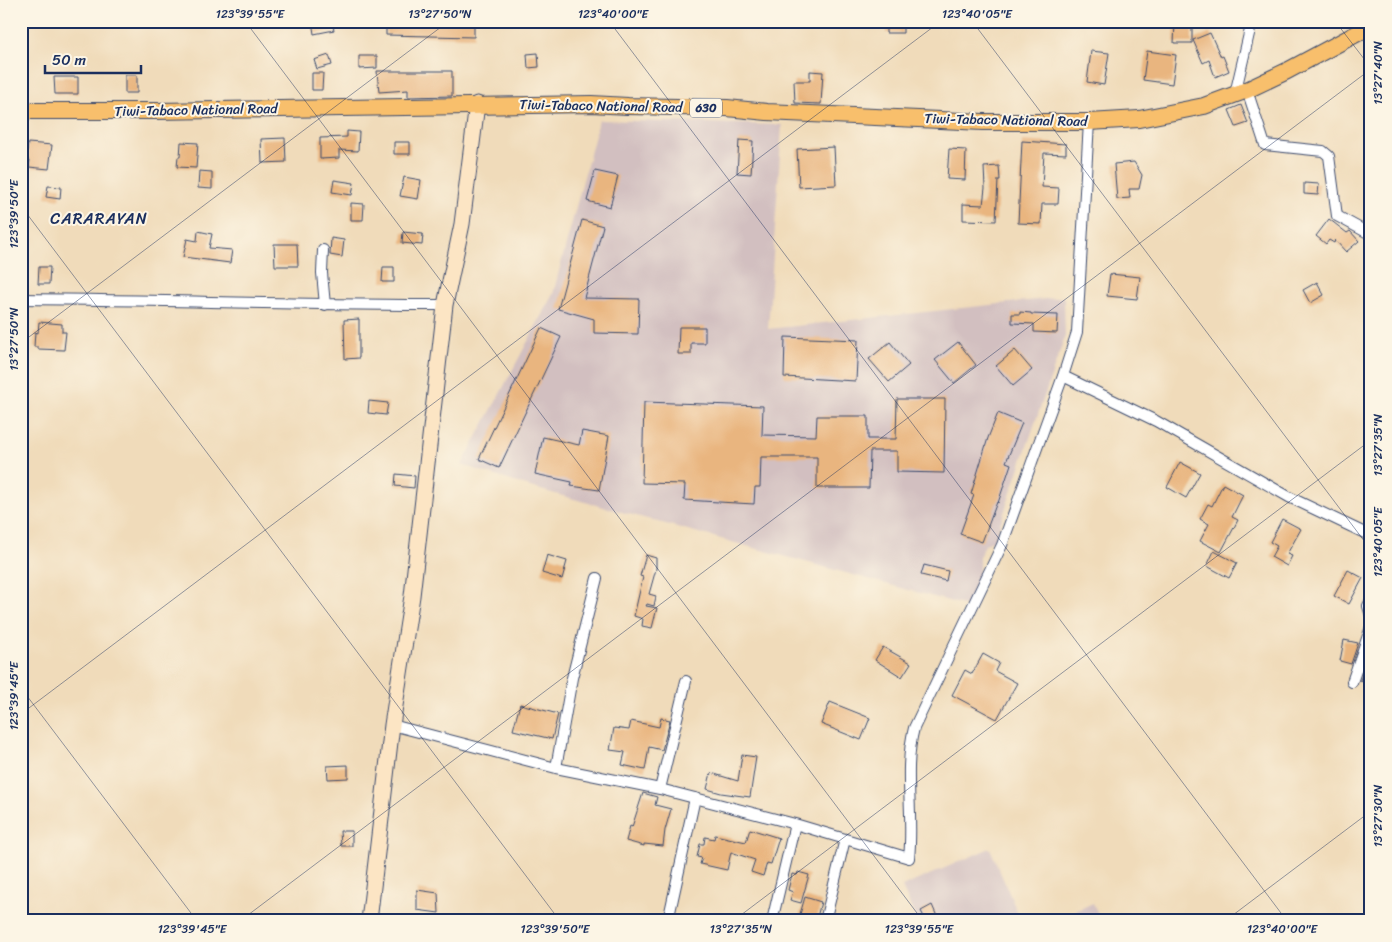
<svg xmlns="http://www.w3.org/2000/svg" width="1392" height="942" font-family="Sriracha,sans-serif">
<rect width="100%" height="100%" fill="#fcf5e5"/>
<filter id="ink" filterUnits="userSpaceOnUse"><feTurbulence type="fractalNoise" baseFrequency=".02" numOctaves="2"/><feDisplacementMap in="SourceGraphic" scale="10" xChannelSelector="R" yChannelSelector="G"/><feConvolveMatrix kernelMatrix="1 2 1 2 8 2 1 2 1" color-interpolation-filters="sRGB"/></filter>
<filter id="wash" filterUnits="userSpaceOnUse"><feTurbulence type="fractalNoise" baseFrequency=".0096" numOctaves="4" result="noise"/><feDisplacementMap in="SourceGraphic" scale="20" xChannelSelector="R" yChannelSelector="G"/><feGaussianBlur stdDeviation="1.12" result="paint"/><feColorMatrix in="noise" values="0 0 0 0 0 0 0 0 0 0 0 0 0 0 0 0 0 1.4 0 .05"/><feComposite in="paint" operator="in"/></filter>
<g filter="url(#wash)">
<rect width="100%" height="100%" fill="#f0dbba"/>
<path fill="#d2bfc0" d="M599,120L782,125L768,329L1064,297L1065,336L995,539L985,545L979,557V574L967,606L530,487L462,465L553,294Z
M990,848L1021,921H917L902,887Z
M1093,903L1101,921H1054Z"/>
<g id="blocks">
<path fill="#e9b57f" d="M312,21H332L334,30L314,34Z
M386,21H474V37L386,35Z
M886,21H903V33H886Z
M1175,23L1192,24V43H1174Z
M1210,33L1221,57L1223,56L1229,71L1215,77L1209,60L1203,63L1193,40Z
M1091,51L1109,53L1104,85L1087,82Z
M1147,51L1176,55L1172,84L1143,80Z
M538,53L539,67L528,68L527,54Z
M329,55L332,65L317,69L314,60Z
M359,56H377V68L359,69Z
M377,71H452V96L408,97V90L379,92Z
M810,71L823,72L821,104L795,103L794,81H810Z
M312,73H323L322,90H312Z
M125,75H137V93H125Z
M54,77H78V94H55Z
M1241,105L1248,123L1236,127L1229,110Z
M347,131L359,132L358,151L339,150V158L320,159V138L347,137Z
M285,138L286,162L262,163L261,139Z
M739,140L753,141L751,174L737,173Z
M1022,141L1066,144V154L1044,153L1042,187L1059,188L1058,204H1042L1041,224L1018,223Z
M181,142L198,143L196,168L177,167L178,157H180Z
M394,142H410V154H394Z
M28,143L52,145L49,169L29,167L30,160H26Z
M834,147L836,185L799,187L797,149Z
M949,149L966,150L965,180L947,179Z
M1134,162L1142,175L1139,189H1129L1130,198L1117,199L1114,164Z
M999,166L1000,180H998L996,221L963,220V204L983,205L985,188L984,167Z
M199,171L212,172V189L198,188Z
M595,171L618,176L610,207L587,201Z
M404,177L421,180L418,199L400,196Z
M334,180L354,183L352,195L332,192Z
M1304,183L1319,184L1318,195L1304,194Z
M48,186L61,187L60,199L46,197Z
M351,203L364,204L363,220H351Z
M1329,219L1347,233L1350,231L1359,241L1346,252L1335,240L1334,243L1329,240L1326,244L1316,236Z
M582,220L603,226L584,298L639,299L638,334L594,333V319L558,309Z
M198,231L212,234L209,248L232,250L230,263L183,257L187,239L197,241Z
M403,232L423,234L422,245L402,243Z
M331,238L344,240L342,257L330,255Z
M274,244H297L298,266H275Z
M39,267H50L49,284H38Z
M383,267H394V282H382Z
M1110,274L1140,277L1137,299L1107,296Z
M1317,282L1324,295L1310,303L1303,290Z
M1020,312L1031,313V314L1058,315L1057,333L1034,332V324L1012,323V314H1020Z
M359,319V358L345,359L344,320Z
M39,322L62,324V332H66L64,350L38,349V347H34L35,332L38,333Z
M679,327H705V343H691V354H678Z
M541,328L561,337L499,468L479,459Z
M785,337L858,340L856,381L784,377Z
M890,342L909,365L889,382L869,359Z
M958,342L976,365L954,383L935,360Z
M1015,350L1032,370L1013,386L996,366Z
M897,399H945L944,473L897,472V451H870L869,488H817V457H761L760,487H755L754,504L684,500L685,484L642,483L644,402L763,406L762,435L816,436L817,416H868V439H896Z
M369,401L388,403L386,415L368,413Z
M998,413L1022,423L1006,462L1011,464L998,503L997,502L982,542L960,534L974,495L971,494L988,438Z
M582,431L609,436L599,490L571,486L572,482L535,474L543,437L579,445Z
M1180,462L1200,473L1186,498L1167,487Z
M396,474L415,476L414,488L395,486Z
M1223,484L1243,495L1232,517L1238,520L1221,552L1200,541L1209,524L1200,519L1208,504L1212,506Z
M1282,519L1301,529L1287,554L1292,556L1287,566L1271,557L1277,546L1270,542Z
M1214,551L1237,563L1229,578L1207,566Z
M547,555L567,561L562,579L542,573Z
M646,555L656,558V569L649,594L656,596L654,606L647,604L646,606L657,608L652,628L642,626L643,619L634,616L643,577L640,576Z
M924,565L948,571L946,581L921,575Z
M1348,570L1363,578L1349,604L1334,596Z
M1344,640L1358,643L1351,664L1340,661Z
M883,647L911,663L902,677L875,660Z
M1371,649V684L1360,680Z
M983,654L999,663L995,671L1017,683L997,719L952,695L965,670L972,674Z
M830,702L870,718L861,740L821,724Z
M520,704L558,714L552,739L513,730Z
M661,718L670,720L662,750L649,747L645,770L622,765L625,752L610,750L614,728L629,730L631,721L659,727Z
M742,755L756,757L750,797L721,793L707,789L711,773L738,781Z
M348,765V778L328,779L327,766Z
M643,793L657,797L655,805L671,809L665,830L663,846L644,844V846L626,841L630,826L632,827Z
M750,829L779,838L771,864L767,863L763,876L751,872L755,860L731,852L727,870L700,864L702,858L697,857L700,844H704L705,837L714,839L715,835L746,842Z
M340,831H352V846H341Z
M798,872L809,875L801,903L790,900L793,892L788,890L792,874L797,875Z
M417,890L438,893L439,913L417,910Z
M805,897L821,902L816,921H798Z
M932,905L939,921H926L921,911Z"/>
</g>
</g>
<g filter="url(#ink)">
<use href="#blocks" fill-opacity="0" stroke="#3b496c" stroke-width="1"/>
<g fill="none" stroke-linecap="round" stroke-linejoin="round">
<g stroke="#3b496c" stroke-width="12">
<path id="minor" d="M1247,90L1265,145L1323,151L1329,156L1337,216L1370,234
M1235,94L1252,21
M323,250L322,273L325,305
M21,299C163,300 304,305 445,305
M1063,376L1156,421L1289,497L1371,536
M1371,600L1368,606L1371,616
M1352,682L1371,627
M392,725L556,768L660,789L795,824L909,858C914,815 903,770 914,728L1002,545L1063,376L1077,332L1089,122
M556,768L572,678L597,578
M660,789L686,681
M668,921L695,798
M772,921L795,824
M825,921L845,839"/>
</g>
<g stroke="#3b496c" stroke-width="17">
<path id="secondary" d="M369,921L392,725L412,596L445,305L462,224L477,104"/>
</g>
<g stroke="#3b496c" stroke-width="18">
<path id="primary" d="M21,111H156L591,104L628,106L727,108L767,112L983,122H1089L1139,119L1204,106L1247,90L1287,71L1371,26"/>
</g>
<use href="#minor" stroke="#fff" stroke-width="10"/>
<use href="#secondary" stroke="#fce5c4" stroke-width="15"/>
<use href="#primary" stroke="#f8bf6c" stroke-width="16"/>
</g>
</g>
<path fill="none" stroke="#1b2f5e" stroke-width="1" stroke-opacity="0.45" d="M245,21L923,921M609,21L1287,921M972,21L1371,550M1335,21L1371,68M21,206L560,921M21,343L449,21M21,688L197,921M21,714L941,21M240,921L1371,69M733,921L1371,440M1225,921L1371,811"/>
<g text-anchor="middle" dominant-baseline="central" stroke-width="4" stroke-linejoin="round" paint-order="stroke">
<rect fill="#fcf5e5" stroke="#5e6a86" stroke-width="1" x="690" y="98.5" width="32" height="19" rx="4"/>
<g font-size="12" font-weight="bold" fill="#1b2f5e">
<text x="706" y="108">630</text>
</g>
<g font-size="14" fill="#1b2f5e" stroke="#fcf5e5">
<text transform="translate(601 106) rotate(1)">Tiwi-Tabaco National Road</text>
<text transform="translate(196 110) rotate(-1)">Tiwi-Tabaco National Road</text>
<text transform="translate(1006 120) rotate(1)">Tiwi-Tabaco National Road</text>
</g>
<g font-size="16" letter-spacing="1" fill="#1b2f5e" stroke="#fcf5e5">
<text x="99" y="218">CARARAYAN</text>
</g>
</g>
<rect width="1392" height="942" fill="none" stroke="#fcf5e5" stroke-width="55"/>
<path d="M45 65v8h96v-8" fill="none" stroke="#1b2f5e" stroke-width="2.5"/>
<text x="52" y="65" font-size="15" fill="#1b2f5e" stroke="#fcf5e5" stroke-width="4" paint-order="stroke">50 m</text>
<rect x="28" y="28" width="1336" height="886" fill="none" stroke="#1b2f5e" stroke-width="2"/>
<g font-size="12" text-anchor="middle" fill="#1b2f5e">
<text x="250" y="18">123°39'55"E</text>
<text x="440" y="18">13°27'50"N</text>
<text x="613" y="18">123°40'00"E</text>
<text x="977" y="18">123°40'05"E</text>
<text transform="translate(1378 73) rotate(-90)" y="4">13°27'40"N</text>
<text transform="translate(14 214) rotate(-90)" y="4">123°39'50"E</text>
<text transform="translate(14 339) rotate(-90)" y="4">13°27'50"N</text>
<text transform="translate(1378 445) rotate(-90)" y="4">13°27'35"N</text>
<text transform="translate(1378 542) rotate(-90)" y="4">123°40'05"E</text>
<text transform="translate(14 696) rotate(-90)" y="4">123°39'45"E</text>
<text transform="translate(1378 816) rotate(-90)" y="4">13°27'30"N</text>
<text x="192" y="933">123°39'45"E</text>
<text x="555" y="933">123°39'50"E</text>
<text x="741" y="933">13°27'35"N</text>
<text x="919" y="933">123°39'55"E</text>
<text x="1282" y="933">123°40'00"E</text>
</g>
</svg>
